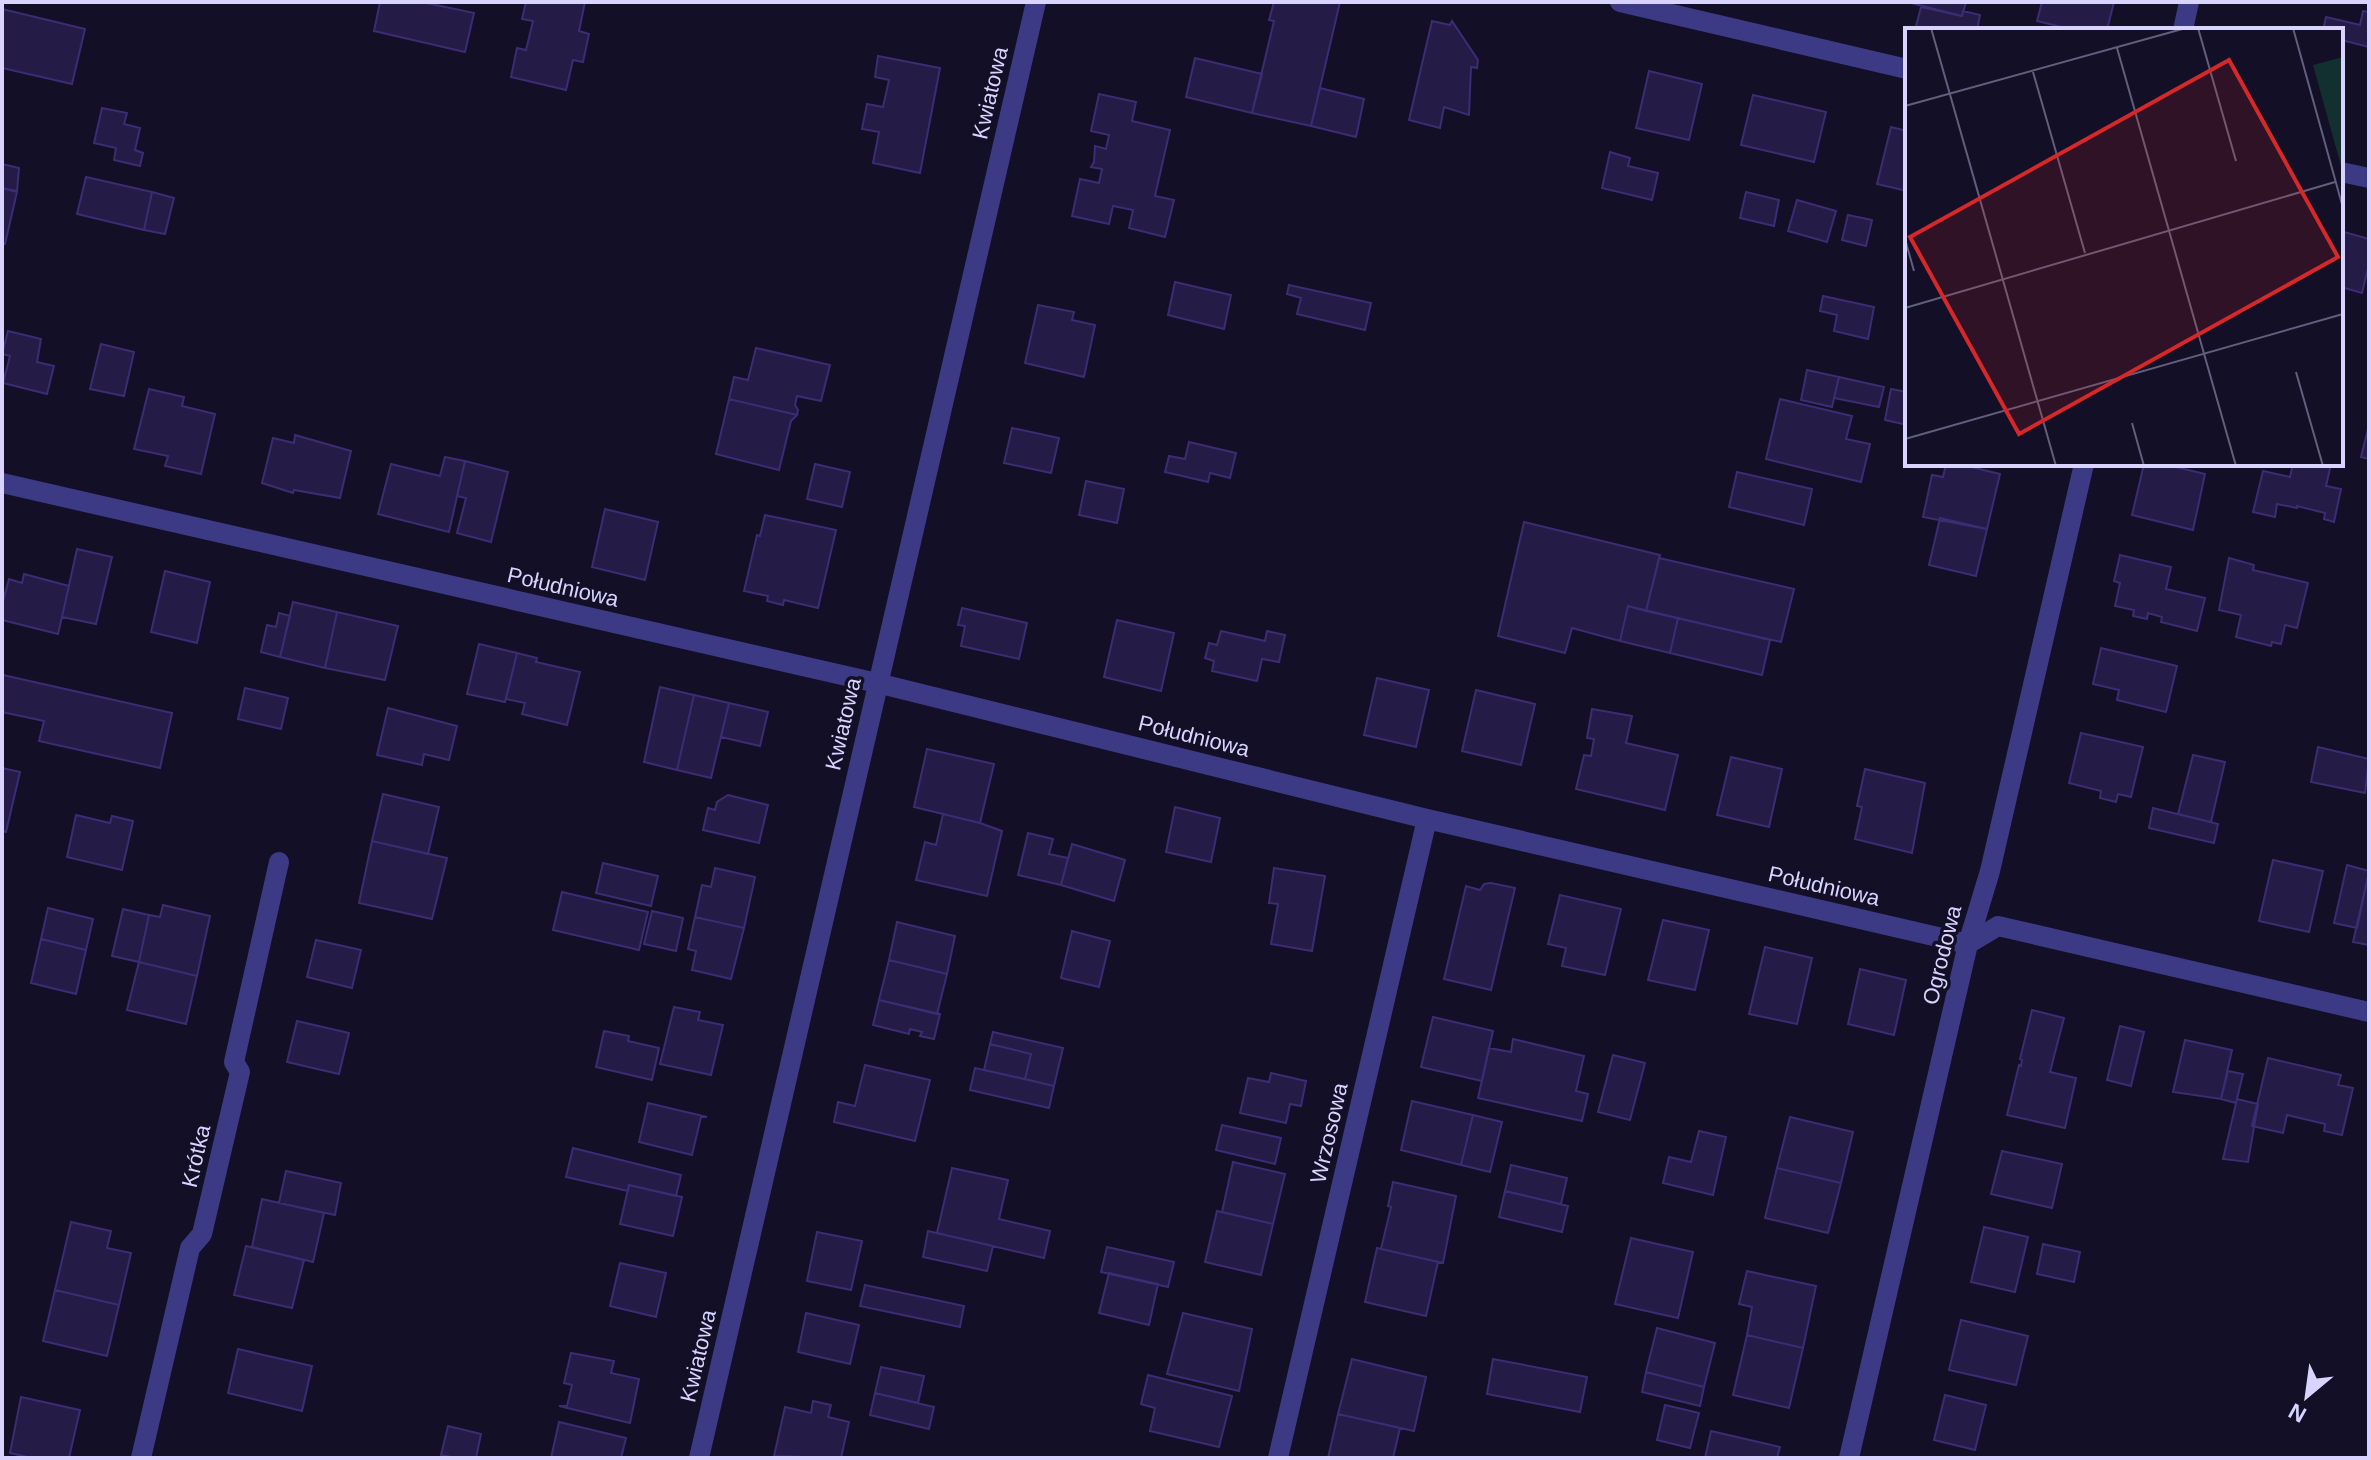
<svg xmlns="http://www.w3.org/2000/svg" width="2371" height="1460" font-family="Arial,sans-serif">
<rect width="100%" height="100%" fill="#130f26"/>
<path fill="#241b47" stroke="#3b2d73" stroke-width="2" d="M380,2H422L474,13L465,52L374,31Z
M526,2H585L579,31L589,34L583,62L573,60L566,90L511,77L517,48L526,50L533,21L522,19Z
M1274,2H1340L1311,126L1252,113L1274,21L1269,20Z
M1907,2H1966L1962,16Z
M2042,2H2114L2107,30H2074L2037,21Z
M1921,7L1962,16L1963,11L1980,15L1977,30H1915Z
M2,9L85,29L72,84L2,68Z
M2363,11L2369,12V47L2341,40V30H2323L2326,17L2360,25Z
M1432,21L1450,25L1452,21L1478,60L1477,68L1471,67L1469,115L1444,107L1440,128L1409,120Z
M878,56L940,68L920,173L873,163L879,132L862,129L867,104L883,107L889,80L875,77Z
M1195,58L1262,74L1252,113L1186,97Z
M1649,71L1702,84L1689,140L1636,128Z
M1320,88L1364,99L1356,137L1311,126Z
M1099,94L1136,102L1132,121L1170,130L1155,196L1174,200L1165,237L1129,228L1133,210L1113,206L1109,224L1072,216L1080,179L1099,183L1102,169L1091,167L1094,162L1095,146L1106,149L1109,135L1091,131Z
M1753,95L1826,112L1814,162L1741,145Z
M102,108L127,113L124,124L140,128L135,150L143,153L140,166L114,160L116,148L94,143Z
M1891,127L1907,131V191L1877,184Z
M1610,152L1630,158L1628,166L1658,173L1652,200L1602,188Z
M2,164L19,168L17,191L2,188Z
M86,177L152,192L144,230L77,214Z
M2,188L17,192L5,244H2Z
M152,192L174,198L165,234L144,230Z
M1746,192L1779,200L1774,226L1740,218Z
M1797,200L1836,211L1827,242L1788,231Z
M1848,215L1872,220L1866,246L1842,240Z
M2344,232L2369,239V264L2362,293L2341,287V240Z
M1175,282L1231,295L1224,329L1168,315Z
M1289,285L1371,303L1365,330L1297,314L1301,298L1287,294Z
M1823,296L1874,307L1868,339L1834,331L1837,315L1820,311Z
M1038,305L1074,312L1072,320L1095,325L1084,377L1025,363Z
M8,331L41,339L37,362L54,366L47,394L3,383L10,356L2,354Z
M101,344L134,352L124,396L90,389Z
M756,348L830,365L821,401L797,396L795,405L798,410L797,415L729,399L734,377L748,380Z
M1807,370L1839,377L1832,407L1801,400Z
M1839,377L1884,387L1879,407L1834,398Z
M149,389L184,397L182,406L215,414L201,474L165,466L168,456L134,449Z
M1891,389L1907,392V425L1885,420Z
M729,399L797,415L791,421L779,470L716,454Z
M1780,399L1852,416L1846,439L1870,444L1861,482L1766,459Z
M2369,425V459L2361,457Z
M1012,428L1059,438L1051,473L1004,463Z
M295,435L351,451L340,498L294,490L293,493L262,483L273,438L294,443Z
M1189,442L1236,453L1230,478L1210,473L1208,482L1165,472L1169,456L1185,459Z
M445,457L465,461L449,532L378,514L391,464L440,476Z
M465,461L508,472L491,542L457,533L466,498L457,496Z
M815,464L850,472L842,507L807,499Z
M1946,464H1959L2000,474L1987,529L1923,517L1932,475L1943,477Z
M2144,464H2163L2205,474L2193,530L2132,515Z
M2293,464H2331L2326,486L2341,489L2334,522L2324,519L2325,513L2297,506V508L2277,504L2275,517L2253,512L2263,471L2290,477Z
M1737,472L1812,489L1804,525L1729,507Z
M1086,481L1124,489L1117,523L1079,515Z
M605,509L658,522L645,580L592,567Z
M765,515L836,530L818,608L784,600L783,605L767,601L768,596L744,591L757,535L760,536Z
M1940,518L1987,529L1976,576L1929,565Z
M1524,522L1660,555L1646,611L1628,606L1620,641L1572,628L1565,653L1498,636Z
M77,549L112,557L96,624L62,617Z
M2120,555L2171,567L2166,589L2205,598L2197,631L2161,622L2162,617L2148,613L2147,619L2133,616L2134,610L2115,606L2120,583L2114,581Z
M1659,558L1794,589L1781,642L1646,611Z
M2229,558L2254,565L2253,570L2308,583L2297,628L2285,625L2281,644L2272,642L2271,646L2236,637L2241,615L2219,610Z
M165,571L210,582L197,643L151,632Z
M24,574L69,586L58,634L2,620V605L9,579L22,583Z
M293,602L337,612L325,668L280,657Z
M1628,606L1678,618L1670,653L1620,641Z
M962,608L1027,623L1019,659L961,646L965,626L958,625Z
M337,612L398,626L385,680L325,668Z
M279,613L290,616L280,657L261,652L267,625L276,627Z
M1678,618L1770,640L1762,675L1670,653Z
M1117,620L1174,633L1161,691L1104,677Z
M1221,631L1265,641L1267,631L1285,635L1279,662L1262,659L1257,681L1212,671L1214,661L1205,658L1209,643L1217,645Z
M479,644L517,653L505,702L467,694Z
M2101,648L2177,666L2166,712L2117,700L2119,690L2093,684Z
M517,653L537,658L536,662L580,672L567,725L522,714L525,703L506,699Z
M3,675L172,713L160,768L39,741L44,721L2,712Z
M1377,678L1429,690L1416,747L1364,735Z
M660,687L694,695L677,770L644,762Z
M245,688L288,698L281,729L238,719Z
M1476,690L1535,704L1521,765L1462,751Z
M694,695L729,703L711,778L677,770Z
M729,703L768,712L760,746L721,737Z
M388,708L457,726L449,760L424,754L422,765L377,755Z
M1592,709L1632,716L1626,743L1678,755L1665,810L1576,789L1584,755L1591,756L1594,739L1587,738Z
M2081,733L2143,747L2131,797L2118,794L2116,802L2100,798L2101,791L2069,783Z
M2318,747L2369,759L2365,793L2311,782Z
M927,749L994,764L980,823L914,807Z
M2193,755L2225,762L2211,822L2178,814Z
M1731,757L1782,769L1769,827L1717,815Z
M2,768L20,772L6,832L2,831Z
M1865,769L1925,783L1912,853L1855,839L1862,807L1857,806Z
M383,794L439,807L428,854L372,841Z
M728,795L768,805L759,843L703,830L708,808L715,810L717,802Z
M1175,807L1220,818L1211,862L1166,852Z
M2153,808L2218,824L2214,843L2149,828Z
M943,814L980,823L1002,831L987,896L916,880L925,842L936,845Z
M76,815L110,823L112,816L133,821L122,870L67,857Z
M1028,833L1053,839L1049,854L1068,858L1061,885L1018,875Z
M372,841L447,858L432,919L359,903Z
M1072,844L1125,860L1114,901L1061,885Z
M2273,860L2323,871L2309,932L2259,921Z
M603,863L658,876L651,906L596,893Z
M2347,865L2369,871L2357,928L2334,923Z
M715,868L755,877L744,928L695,917L702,885L711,887Z
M1274,868L1325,876L1312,951L1271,944L1278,904L1269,903Z
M2367,881L2369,882V945L2353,942Z
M1491,883L1515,888L1491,990L1444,979L1466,886L1480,890L1484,884Z
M562,892L648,912L639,950L553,930Z
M1560,895L1621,909L1605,975L1562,966L1566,948L1548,944Z
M163,905L210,916L197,976L139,962L149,915L160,917Z
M48,908L93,919L86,950L41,939Z
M123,909L149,915L139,962L112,956Z
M652,911L683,918L676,951L644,944Z
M695,917L744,928L731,979L692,970L696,951L688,949Z
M1663,920L1709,930L1695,990L1648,980Z
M897,922L955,936L947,974L889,960Z
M1072,931L1110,941L1099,987L1061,978Z
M41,939L86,950L76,994L31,983Z
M316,940L361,950L352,988L307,977Z
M1765,947L1812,958L1797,1024L1749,1014Z
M889,960L947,974L937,1014L879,1000Z
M139,962L197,976L186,1024L127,1010Z
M1860,969L1906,980L1894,1035L1848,1024Z
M879,1000L940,1014L934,1039L920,1036L922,1032L910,1029L909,1034L873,1025Z
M674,1007L700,1012L698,1020L723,1025L711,1075L660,1064Z
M2032,1010L2064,1018L2050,1072L2076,1078L2065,1128L2007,1115L2019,1065L2021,1066L2022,1060L2020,1059Z
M1433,1017L1493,1031L1482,1081L1421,1067Z
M297,1021L349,1033L339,1074L287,1062Z
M2120,1026L2144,1032L2131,1086L2107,1080Z
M604,1031L629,1036L628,1041L659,1048L652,1080L596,1067Z
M993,1032L1063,1048L1054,1086L1025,1079L1031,1054L990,1044Z
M1513,1039L1584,1056L1576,1091L1588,1094L1582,1121L1478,1098L1489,1048L1511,1052Z
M2185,1040L2232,1050L2221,1099L2173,1092Z
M990,1044L1031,1054L1025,1079L984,1070Z
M1613,1055L1645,1063L1630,1120L1598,1112Z
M2268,1058L2341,1075L2338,1085L2353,1088L2342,1135L2324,1131L2325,1124L2287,1115L2283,1133L2252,1126Z
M865,1065L930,1080L915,1141L834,1122L838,1102L855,1106Z
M975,1068L1054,1086L1049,1108L970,1090Z
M2228,1071L2243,1074L2236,1103L2221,1099Z
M1271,1073L1306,1081L1301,1106L1290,1104L1286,1123L1240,1113L1248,1078L1269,1082Z
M2237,1099L2258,1104L2248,1162L2223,1159Z
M1412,1101L1473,1115L1461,1165L1401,1150Z
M648,1103L707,1117H701L692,1155L639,1142Z
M1473,1115L1502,1122L1490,1172L1461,1165Z
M1790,1117L1853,1132L1841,1183L1777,1168Z
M1222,1125L1281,1138L1275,1164L1216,1150Z
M1699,1131L1726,1137L1713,1195L1663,1183L1669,1157L1691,1162Z
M573,1148L681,1175L676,1196L629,1185L628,1191L566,1177Z
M2002,1151L2062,1164L2052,1208L1991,1194Z
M1233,1162L1285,1174L1273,1224L1222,1212Z
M1511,1165L1567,1178L1561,1204L1505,1191Z
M952,1168L1008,1180L999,1219L1050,1231L1044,1258L937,1233Z
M1777,1168L1841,1183L1828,1233L1765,1218Z
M286,1171L341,1183L335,1215L279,1203Z
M1393,1182L1456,1196L1443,1263L1381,1249L1391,1207L1388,1206Z
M629,1185L682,1197L673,1236L620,1224Z
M1505,1191L1568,1206L1562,1232L1499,1217Z
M262,1199L324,1213L313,1262L252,1247Z
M1217,1211L1273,1224L1261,1275L1205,1262Z
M71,1222L111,1231L107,1248L131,1253L119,1305L55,1290Z
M1984,1227L2028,1237L2015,1292L1971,1282Z
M928,1231L993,1246L987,1271L923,1257Z
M817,1232L862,1241L851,1290L807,1281Z
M1631,1238L1693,1252L1678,1318L1615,1304Z
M2043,1244L2080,1252L2074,1282L2037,1274Z
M246,1246L304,1260L292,1308L234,1295Z
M1107,1247L1174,1262L1168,1287L1101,1272Z
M1377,1248L1438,1262L1426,1316L1365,1302Z
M620,1263L666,1273L656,1317L610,1306Z
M1747,1271L1816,1286L1803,1348L1747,1335L1752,1307L1739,1304Z
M1109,1273L1158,1284L1149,1325L1099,1313Z
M865,1285L964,1306L960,1327L860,1306Z
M55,1290L119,1305L107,1356L43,1341Z
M806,1313L859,1325L850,1364L798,1352Z
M1183,1313L1252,1329L1239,1391L1167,1374Z
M1961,1320L2028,1336L2016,1385L1949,1370Z
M1657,1328L1715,1343L1704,1387L1646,1372Z
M1747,1335L1803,1348L1789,1408L1733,1395Z
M238,1349L312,1366L302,1411L228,1393Z
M571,1353L614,1361L611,1373L639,1379L630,1423L559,1406H567L572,1385L564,1383Z
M1352,1359L1426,1377L1414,1431L1338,1414Z
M1493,1359L1587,1377L1580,1412L1487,1394Z
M881,1367L924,1376L918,1403L875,1393Z
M1646,1372L1704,1387L1700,1406L1642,1392Z
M1148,1375L1232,1396L1219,1447L1150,1431L1155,1408L1141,1404Z
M875,1393L934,1407L929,1429L870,1415Z
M1945,1395L1986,1405L1975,1450L1934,1440Z
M21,1397L80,1410L69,1458H32L10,1453Z
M813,1401L831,1405L828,1417L849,1422L841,1458L774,1456L785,1407L811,1413Z
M1665,1405L1699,1413L1690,1448L1657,1440Z
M1338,1414L1400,1428L1393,1458H1328Z
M559,1422L626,1438L621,1458H551Z
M448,1426L481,1434L476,1458H456L441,1455Z
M1711,1431L1780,1447L1777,1458H1705Z"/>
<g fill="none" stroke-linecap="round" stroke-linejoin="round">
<path stroke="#3d3a85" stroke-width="20" d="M1620,2L1907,69
M2183,30L2189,2
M2341,172L2369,178
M2,483L877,683L1427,819L1968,944L1998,926L2369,1012
M141,1458L190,1248L202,1234L240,1072L234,1062L279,862
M699,1458L1036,2
M1278,1458L1427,819
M1849,1458L1968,944L1990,871L2084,464"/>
</g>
<g text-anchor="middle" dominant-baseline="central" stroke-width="7" stroke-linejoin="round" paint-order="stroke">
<g font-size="22" fill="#d9d4ff" stroke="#130f26">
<text transform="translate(990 93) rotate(-77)">Kwiatowa</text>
<text transform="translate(563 587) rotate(13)">Południowa</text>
<text transform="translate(843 724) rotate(-77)">Kwiatowa</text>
<text transform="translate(1194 736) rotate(14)">Południowa</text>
<text transform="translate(1824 886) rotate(13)">Południowa</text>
<text transform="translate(1942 955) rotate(-76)">Ogrodowa</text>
<text transform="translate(1329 1133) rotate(-77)">Wrzosowa</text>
<text transform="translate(196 1156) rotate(-77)">Krótka</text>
<text transform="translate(698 1356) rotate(-77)">Kwiatowa</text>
</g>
</g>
<g transform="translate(1905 28)">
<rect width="438" height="438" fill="#130f26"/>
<path d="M438,29V145L408,37Z" fill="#12302f"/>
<path fill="none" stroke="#625e7d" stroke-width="2" d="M26,0L151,438M293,0L331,133M388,0L438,180M212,20L331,438M128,44L180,225M0,78L281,0M0,211L9,243M0,280L430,154M391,344L418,438M227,395L239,438M0,411L438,286"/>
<path fill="#d62828" fill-opacity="0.15" stroke="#d62828" stroke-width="4" d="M324,32L433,229L114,406L5,209Z"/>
<rect width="438" height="438" fill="none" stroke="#d9d4ff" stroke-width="4"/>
</g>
<rect width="2371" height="1460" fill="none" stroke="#d9d4ff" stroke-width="8"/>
<g transform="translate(2307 1396) rotate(209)" stroke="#130f26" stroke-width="6" paint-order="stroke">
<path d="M0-6L14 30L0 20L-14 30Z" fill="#d9d4ff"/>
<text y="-12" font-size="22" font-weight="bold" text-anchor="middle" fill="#d9d4ff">N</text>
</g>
</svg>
